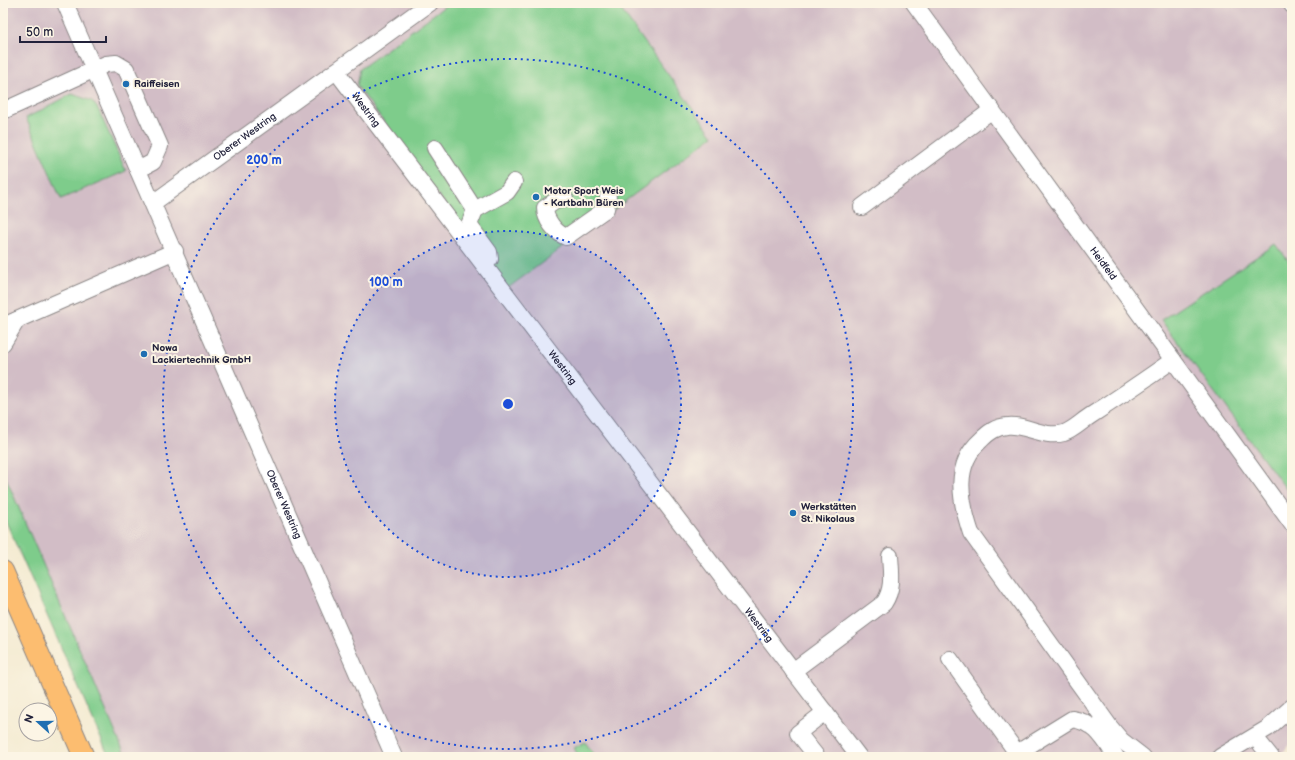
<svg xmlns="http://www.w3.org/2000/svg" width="1295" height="760" font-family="'Balsamiq Sans',sans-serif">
<rect width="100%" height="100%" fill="#fcf5e5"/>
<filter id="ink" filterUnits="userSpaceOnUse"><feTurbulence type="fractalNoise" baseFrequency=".025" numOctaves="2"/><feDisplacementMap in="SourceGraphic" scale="8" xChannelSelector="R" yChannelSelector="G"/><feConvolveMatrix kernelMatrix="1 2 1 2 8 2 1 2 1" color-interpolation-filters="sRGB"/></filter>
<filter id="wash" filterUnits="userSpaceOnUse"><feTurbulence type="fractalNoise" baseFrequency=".012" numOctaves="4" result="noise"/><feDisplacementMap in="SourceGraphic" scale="16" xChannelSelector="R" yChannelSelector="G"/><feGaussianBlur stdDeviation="0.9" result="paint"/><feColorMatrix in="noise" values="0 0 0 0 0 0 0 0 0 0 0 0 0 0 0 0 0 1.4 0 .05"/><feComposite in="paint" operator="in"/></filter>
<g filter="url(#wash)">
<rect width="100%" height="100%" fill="#f4ebd2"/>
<path fill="#d2bdc6" d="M3,3H1292V743L1278,757H126L3,475Z"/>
<path fill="#7ecc8b" stroke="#507763" d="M449,3H616L713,136L508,288L357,86L360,69Z
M72,94L92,101L98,109L126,171L61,199L26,118Z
M1276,244L1292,266V497L1161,320Z
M3,471L126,757H109L3,515Z
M585,742L596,757H579L574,748Z"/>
</g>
<g filter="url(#ink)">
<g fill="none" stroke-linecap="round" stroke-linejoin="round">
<g stroke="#8b8686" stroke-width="18">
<g id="minor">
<path id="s1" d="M65,3L394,757"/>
<path id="s2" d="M430,3L336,71L859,757"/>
<path id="s3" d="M914,3L1292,524"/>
<path d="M1291,3L1292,5"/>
<path d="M3,111L106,64L116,63L126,69L160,146L153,162L138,170"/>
<path d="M435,148L475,210"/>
<path d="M565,199L557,200L545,208C545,220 556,233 566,237L606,209L608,197"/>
<path id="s4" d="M153,203L336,71"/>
<path d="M862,207L992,110"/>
<path d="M484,264L490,259L489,252L469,225L475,210L507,192L514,182"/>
<path d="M3,326L175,251"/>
<path d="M3,343L17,320"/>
<path d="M950,659L1017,753"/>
<path d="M793,671L884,603C894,588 891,573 890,556"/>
<path d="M1255,737L1271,757"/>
<path d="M817,757L798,733L825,712"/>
<path d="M1017,757V753L1072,719C1095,722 1104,739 1116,757"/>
<path d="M1143,757L1121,740L1110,727L971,533C960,500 953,465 981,440C989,432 996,427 1007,426C1023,423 1044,439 1064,433C1073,430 1082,421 1090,416C1118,398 1146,379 1173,360"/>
<path d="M1220,757L1268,728L1292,707"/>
</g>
</g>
<g stroke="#8b8686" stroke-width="22">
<path id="major" d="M3,571L84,757"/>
</g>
<use href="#minor" stroke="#fff" stroke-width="16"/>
<use href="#major" stroke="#fcbd6f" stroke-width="20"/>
</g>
</g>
<circle cx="508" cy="404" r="173" fill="#1d4ed8" fill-opacity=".12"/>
<g fill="none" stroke="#1d4ed8" stroke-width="2" stroke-dasharray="2 4">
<circle cx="508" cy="404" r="173"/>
<circle cx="508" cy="404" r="345"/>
</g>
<g fill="#1f6fb2" stroke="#fcf5e5" stroke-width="1.5">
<circle cx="126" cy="84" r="4"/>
<circle cx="536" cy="197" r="4"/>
<circle cx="144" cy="354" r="4"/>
<circle cx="793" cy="513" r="4"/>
</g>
<g text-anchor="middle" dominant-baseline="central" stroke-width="4" stroke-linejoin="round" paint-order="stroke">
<g font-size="10" font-weight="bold" fill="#22223b" stroke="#fcf5e5" text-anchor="start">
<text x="134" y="84">Raiffeisen</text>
<text x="544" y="191">Motor Sport Weis<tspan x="544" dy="12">- Kartbahn Büren</tspan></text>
<text x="152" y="348">Nowa<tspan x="152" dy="12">Lackiertechnik GmbH</tspan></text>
<text x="801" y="507">Werkstätten<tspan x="801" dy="12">St. Nikolaus</tspan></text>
</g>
<g font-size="10" fill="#22223b" stroke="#fcf5e5">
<text stroke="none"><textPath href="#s2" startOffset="165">Westring</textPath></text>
<text stroke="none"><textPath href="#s4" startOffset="113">Oberer Westring</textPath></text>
<text stroke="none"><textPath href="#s3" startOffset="322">Heidfeld</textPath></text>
<text stroke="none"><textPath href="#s2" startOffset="489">Westring</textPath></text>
<text stroke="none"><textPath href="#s1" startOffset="547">Oberer Westring</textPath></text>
<text stroke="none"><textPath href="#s2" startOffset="813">Westring</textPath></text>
</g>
</g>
<circle cx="508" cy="404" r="6" fill="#1d4ed8" stroke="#fcf5e5" stroke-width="2"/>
<g font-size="12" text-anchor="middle" font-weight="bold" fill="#1d4ed8" stroke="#fcf5e5" stroke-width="4" stroke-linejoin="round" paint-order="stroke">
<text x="264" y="164">200 m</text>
<text x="386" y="286">100 m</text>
</g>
<rect width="1295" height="760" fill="none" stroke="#fcf5e5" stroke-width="16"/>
<g transform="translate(38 722) rotate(291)"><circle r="19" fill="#fcf5e5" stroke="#a5a1a1"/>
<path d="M0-3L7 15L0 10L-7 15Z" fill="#1f6fb2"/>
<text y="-6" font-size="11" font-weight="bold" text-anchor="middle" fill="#22223b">N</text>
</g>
<path d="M20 36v6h86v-6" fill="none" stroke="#22223b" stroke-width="2"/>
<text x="26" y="36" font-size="12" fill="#22223b" stroke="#fcf5e5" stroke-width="3" paint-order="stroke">50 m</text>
</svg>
